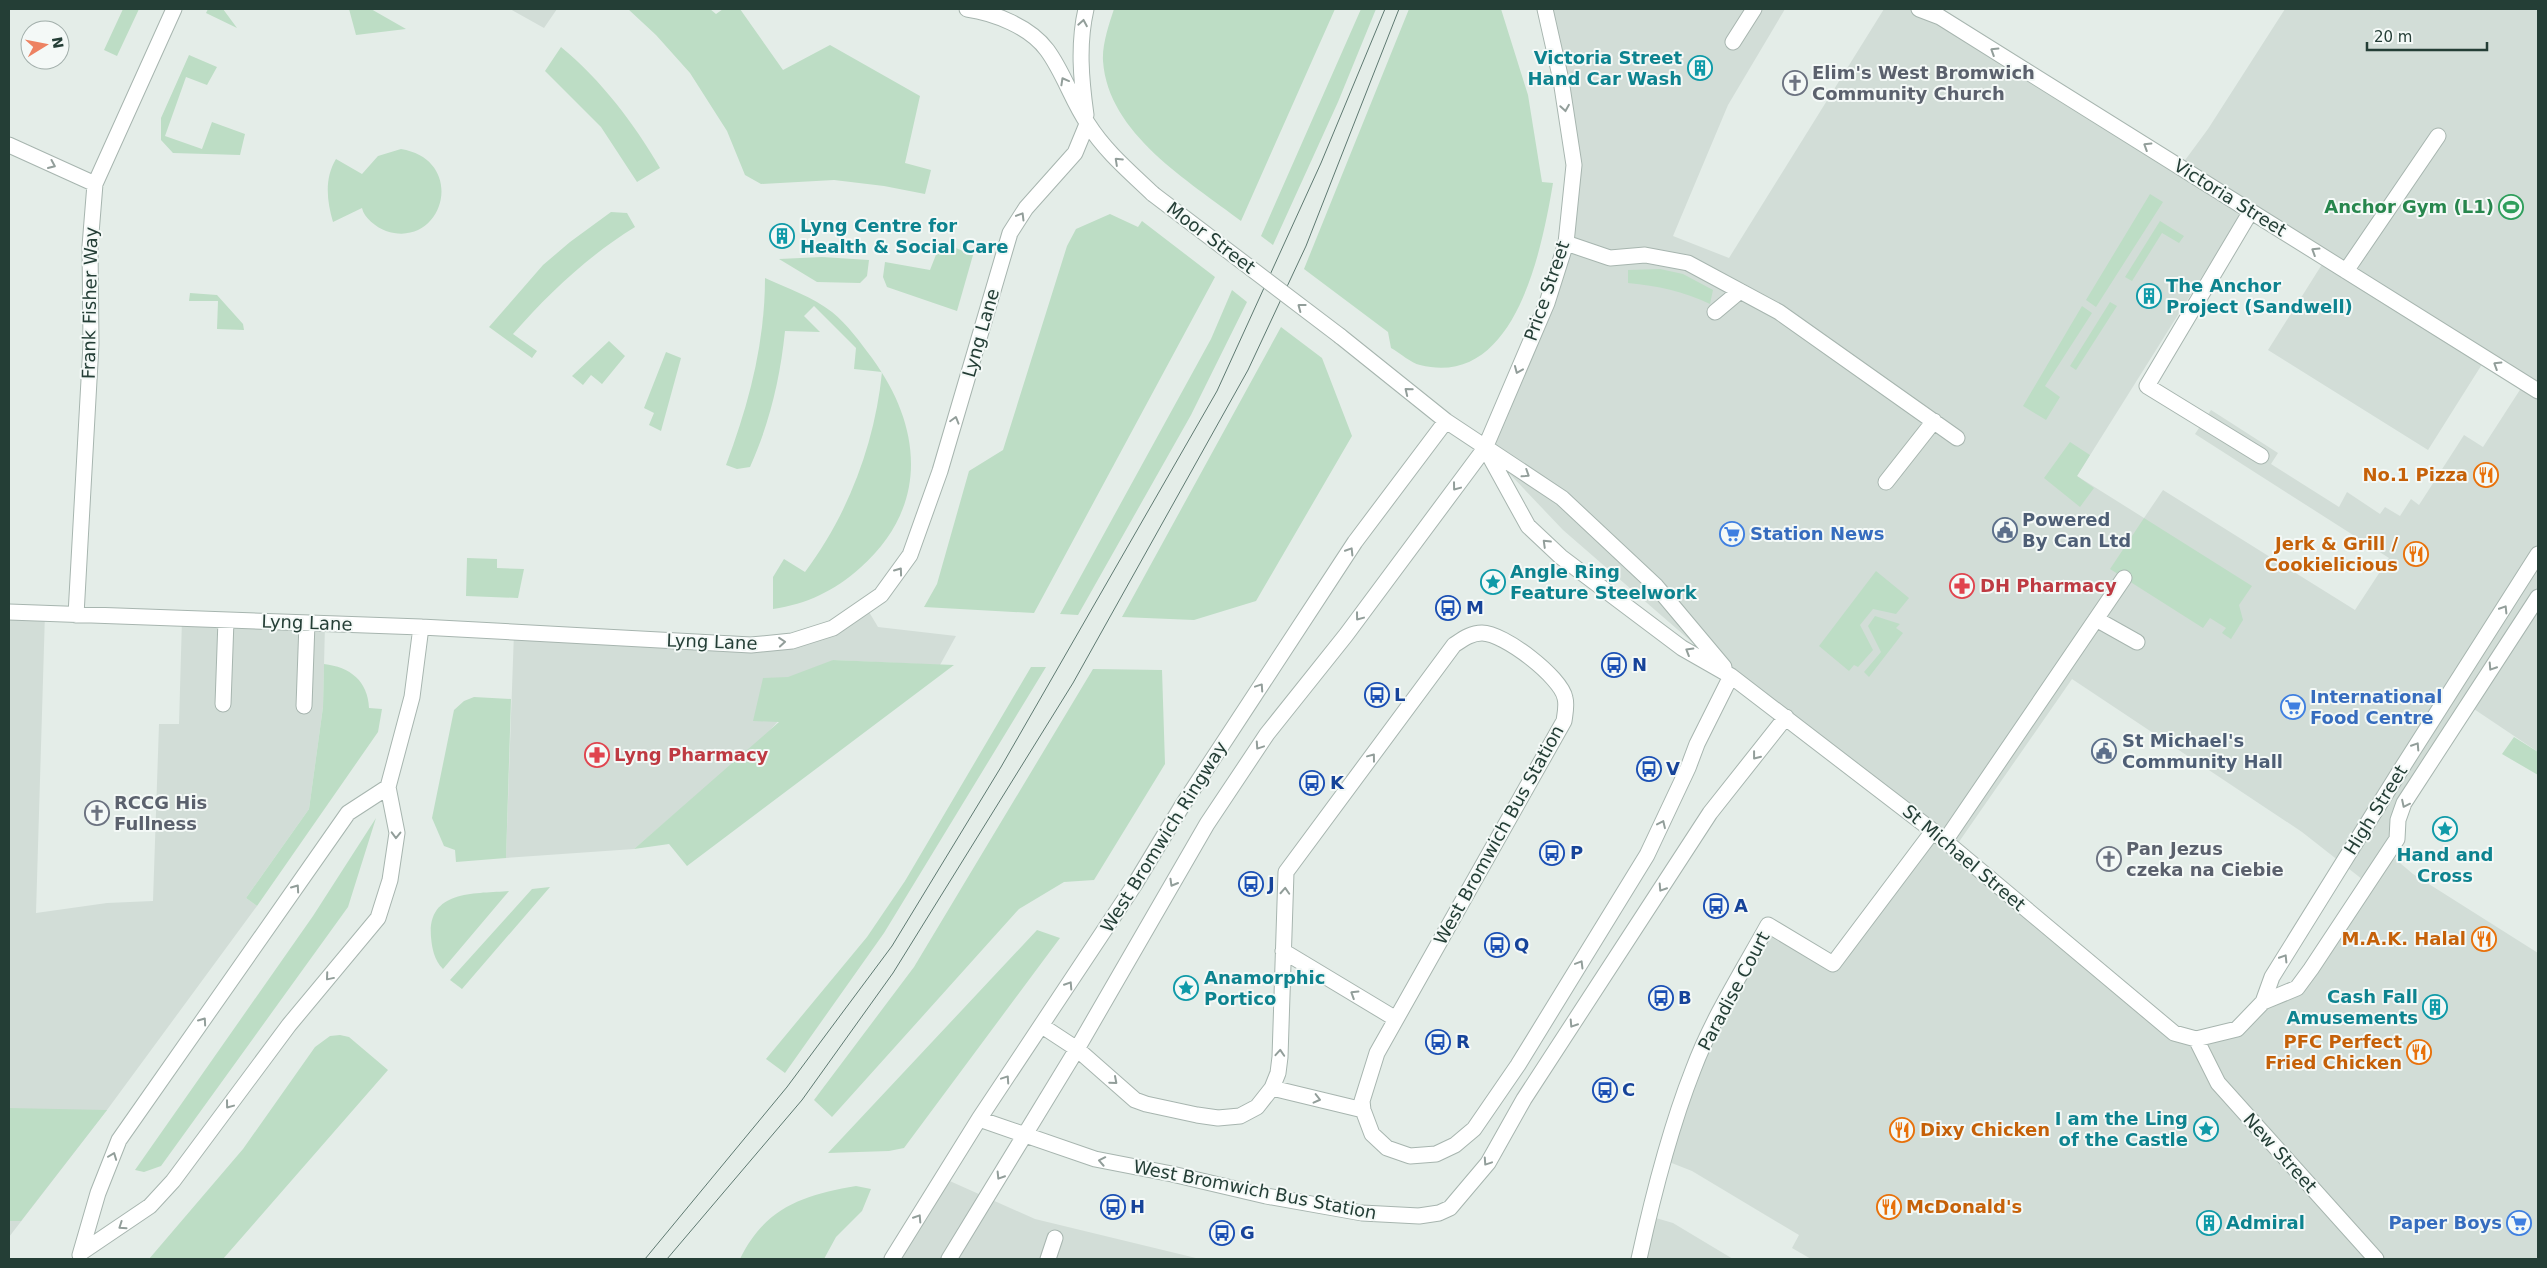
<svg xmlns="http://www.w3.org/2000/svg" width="2547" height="1268" font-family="'DejaVu Sans',sans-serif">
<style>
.built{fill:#d2ddd7;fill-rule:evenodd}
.green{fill:#bdddc5}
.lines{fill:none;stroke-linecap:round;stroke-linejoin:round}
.minor-casing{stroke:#a7b5af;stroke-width:17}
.minor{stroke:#fff;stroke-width:15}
.tram{stroke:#5e7971;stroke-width:1}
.minor-bridge-casing{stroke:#a7b5af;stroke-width:17;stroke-linecap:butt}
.minor-bridge{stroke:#fff;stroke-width:15}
.oneway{stroke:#929e9a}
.labels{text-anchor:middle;stroke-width:4;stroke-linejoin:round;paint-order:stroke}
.culture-label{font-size:18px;font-weight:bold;fill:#0d838f;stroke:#f4f9f7;text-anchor:start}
.worship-label{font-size:18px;font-weight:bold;fill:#5b616d;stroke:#f4f9f7;text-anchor:start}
.street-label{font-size:18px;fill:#243e36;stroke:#f4f9f7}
.leisure-label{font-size:18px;font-weight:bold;fill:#27864d;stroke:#f4f9f7;text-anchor:end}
.food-label{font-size:18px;font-weight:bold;fill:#c56008;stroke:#f4f9f7;text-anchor:end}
.service-label{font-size:18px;font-weight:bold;fill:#4e5e75;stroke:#f4f9f7;text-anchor:start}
.shop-label{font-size:18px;font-weight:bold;fill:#366cbe;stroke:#f4f9f7;text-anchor:start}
.health-label{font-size:18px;font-weight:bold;fill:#be3a42;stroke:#f4f9f7;text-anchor:start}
.transit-label{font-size:18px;font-weight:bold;fill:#164399;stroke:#f4f9f7;text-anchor:start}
</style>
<rect width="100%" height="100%" fill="#e4ede8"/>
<path class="built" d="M510,9H557L544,28Z
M1545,9H1785L1728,105L1673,236L1729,258L1884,9H1919L2180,167L2208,129L2285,9H2538V752L2468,705L2404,803L2388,853L2413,874L2538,953V1259H1811L1792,1248L1799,1235L1692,1171L1664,1160L1693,1069L1768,925L1833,964L1933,831L1731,676L1563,530L1485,448L1547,303L1574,164ZM2245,208L2326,258L2268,350L2428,450L2486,358L2525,382L2483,447L2464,435L2419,505L2411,499L2400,516L2385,507L2380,514L2347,492L2339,507L2271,464L2278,453L2211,410L2195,434L2389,558L2355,610L2163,490L2144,518L2077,476ZM2072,679L2302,832L2367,883L2297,988L2263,1002L2237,1029L2196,1039L2142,1006L1954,849Z
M866,607L878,627L956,636L940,665L833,660L763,738L634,849L506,858L514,632L792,641Z
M9,612L45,613L36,913L107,903L153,901L159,724H179L182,619L325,624L323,707L309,809L246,898L257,906L107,1110L9,1237Z
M943,1178L1035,1219L1200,1259H892Z
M1649,1216L1673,1223L1733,1259H1640Z"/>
<path class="green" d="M123,9H139L117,56L104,50Z
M208,9H223L237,28L206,13Z
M349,9H371L406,29L356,35Z
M628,9H710L716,14L723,9H740L783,70L830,45L920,96L905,163L931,170L925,194L884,186L834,180L761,184L745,175L727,131L690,73L656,35Z
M1114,9H1335L1241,221C1189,181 1108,134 1103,61C1102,45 1109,24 1114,9Z
M1361,9H1376L1338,102L1273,245L1261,236Z
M1409,9H1501L1528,95L1542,182L1553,183C1542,248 1516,389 1420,365C1411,363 1400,353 1391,348L1388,332L1304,269Z
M561,47C601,80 634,123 660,168L637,182L601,127L545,71Z
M189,55L217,67L207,85L186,77L165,136L202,149L212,122L245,134L240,155L173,153L161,140V118Z
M401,149C468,160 444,250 386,231C376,227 364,218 362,208L333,222C327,201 324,179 336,159L362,174L378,156Z
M2150,194L2163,202L2096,307L2086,300Z
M611,212L627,213L635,227C588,256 549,293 513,334L537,351L532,358L489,327L543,265L570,242Z
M1110,214L1138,227L1142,221L1215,277L1034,613L924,607L937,584L969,471L1003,450L1067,246L1076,229Z
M2160,221L2184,236L2179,243L2162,233L2132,281L2125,277Z
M941,242L973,255L957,311L887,287L883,277L885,262L930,270Z
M822,257L869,260L867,276L860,283L817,282L779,259Z
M1660,269L1683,274L1713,290L1710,304C1683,291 1658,286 1628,283V270Z
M765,278C787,288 813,297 832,312C848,325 860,342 872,358C923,428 929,507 860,568C834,591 807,604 773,609V577L784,559L805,572C848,515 875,443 882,372L854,369L856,348L814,306L804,316L820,332L785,331C780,379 770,422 750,467L737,469L726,465C749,404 765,343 765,278Z
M1232,290L1247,302L1191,415L1078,615L1060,614L1211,339Z
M190,293L217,295L243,324L244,330L217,329L218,301H189Z
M2110,302L2117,306L2076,370L2070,366Z
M2082,306L2092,313L2045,386L2060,397L2046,420L2023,406Z
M1281,327L1322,358L1352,436L1256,601L1194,620L1122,617Z
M609,341L625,356L602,384L591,375L583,385L572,376Z
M666,352L681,358L661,431L649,425L654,413L644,408Z
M2070,442L2090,455L2077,476L2094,488L2080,507L2044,478Z
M2144,518L2252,586L2239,605L2243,620L2231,639L2222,633L2226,628L2210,618L2203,628L2110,569Z
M467,558L497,559V568L524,569L518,598L466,596Z
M1876,571L1909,598L1896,614L1873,609L1860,625L1873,650L1858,667L1854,665L1849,671L1819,646Z
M1875,616L1900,624L1896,628L1903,633L1869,677L1864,672L1881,652L1868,626Z
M833,660L954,665L687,866L669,844L634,849L779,722L753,721L763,678L788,677Z
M324,664C350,667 368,681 369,708L382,709L378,732L257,906L246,898L309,809L323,707Z
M1031,667H1046L884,933L785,1073L766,1059L867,937L905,881Z
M1093,669L1162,670L1165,764L1094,880L1064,882L1019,909L832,1117L814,1100L914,967Z
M474,697L511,699L506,858L456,862L455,850L444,846L432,818L454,710L464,701Z
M2514,737L2538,752V775L2502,754Z
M376,818L348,907L161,1166L144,1172L135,1170L313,916Z
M550,887L462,989L450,980L532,889Z
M509,891L443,969C434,960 432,948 431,937C427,889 476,894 509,891Z
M1037,930L1060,938L904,1148L889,1151L828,1153Z
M340,1035L349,1037L388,1070L223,1259H149L243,1149L315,1047L330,1036Z
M9,1108L107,1110L21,1221H9Z
M856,1186L871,1189L862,1211L836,1237L824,1259H740C765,1207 804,1195 856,1186Z"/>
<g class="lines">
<defs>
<path id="minor" d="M967,9C995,13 1030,27 1047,50C1064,73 1072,101 1088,124C1105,151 1130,172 1153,194
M1919,9L1940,17L2538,391
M1733,42L1754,9
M1086,115C1081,79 1078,44 1086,9
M9,145L95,184
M2251,211L2147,386L2261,456
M1566,243L1610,258L1645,255L1688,263L1779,312L1957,438
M2346,271L2438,136
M1715,312L1740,291
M1340,336L1446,421L1562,498L1656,586L1724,667
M1485,448L1528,526L1561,557L1682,648L1731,676L1933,831L2174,1033L2196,1039L2237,1029L2263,1002L2272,977L2400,771L2538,554
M1886,482L1934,421
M9,612L421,627L751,645L792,641L833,628L881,595L910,555L940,471L1010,233L1026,208L1075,153L1087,124
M76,615L91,344L90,246L95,184L174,9
M2096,619L2137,642
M223,704L226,620
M304,706L307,623
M1945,841L2124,578
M1283,951L1396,1019
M2263,1002L2297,988L2311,969L2397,839L2398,820L2404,803L2538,597
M1042,1026L1077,1049L1135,1100L1146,1104L1197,1115L1218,1118L1240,1116L1257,1107L1272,1088L1278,1073L1280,1057L1286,872L1454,645C1463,639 1471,633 1482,633C1504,633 1561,677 1565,698C1567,705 1565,714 1564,721L1377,1053L1362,1101L1363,1110L1372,1134L1387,1148L1410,1156L1436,1154L1455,1145L1474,1129L1518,1065L1647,855L1688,768L1697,744L1731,676
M2196,1039L2218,1083L2376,1259
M1272,1088L1363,1110
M979,1119L1095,1159L1172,1174L1266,1196L1362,1213L1419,1216L1439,1213L1450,1208L1488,1163L1524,1099L1710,813L1786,717
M82,1252L150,1206L173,1181L289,1025L378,918L390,880L397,833L388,787L412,697L421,627
M80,1255L98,1193L119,1140L348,813L388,787
M892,1259L979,1119L1135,884L1182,806L1355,542L1446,421
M949,1259L1077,1049L1207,824L1267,734L1346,635L1485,448L1547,303L1566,243L1574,165L1561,80L1545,9
M1048,1259L1055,1238
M1639,1259C1653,1195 1669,1131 1693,1070C1712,1019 1742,972 1768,925L1833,964L1933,831"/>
</defs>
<use href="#minor" class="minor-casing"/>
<use href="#minor" class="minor"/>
<path class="tram" d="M645,1259L787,1087L892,946L1001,767L1217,391L1321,163L1385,9
M667,1259L802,1100L893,973L1073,683L1248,370L1306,246L1399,9"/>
<defs>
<path id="minor-bridge" d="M1153,194L1340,336"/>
</defs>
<use href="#minor-bridge" class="minor-bridge-casing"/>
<use href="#minor-bridge" class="minor-bridge"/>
</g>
<defs><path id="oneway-chevron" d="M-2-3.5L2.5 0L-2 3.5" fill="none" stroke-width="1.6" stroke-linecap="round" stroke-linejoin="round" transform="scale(1.25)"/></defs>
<g class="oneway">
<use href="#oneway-chevron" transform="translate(1083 23) rotate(-80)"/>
<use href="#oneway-chevron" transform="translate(1994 51) rotate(-148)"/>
<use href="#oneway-chevron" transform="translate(1064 81) rotate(-119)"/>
<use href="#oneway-chevron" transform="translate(1565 108) rotate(81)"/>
<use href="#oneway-chevron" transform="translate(2147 146) rotate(-148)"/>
<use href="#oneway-chevron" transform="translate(1118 161) rotate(-137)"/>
<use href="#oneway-chevron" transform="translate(52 165) rotate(24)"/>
<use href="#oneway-chevron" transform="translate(1021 216) rotate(-59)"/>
<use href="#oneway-chevron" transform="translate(2315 251) rotate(-148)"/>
<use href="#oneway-chevron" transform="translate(1301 307) rotate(-143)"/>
<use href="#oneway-chevron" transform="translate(2497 365) rotate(-148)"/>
<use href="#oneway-chevron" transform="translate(1518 370) rotate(113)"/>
<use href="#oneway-chevron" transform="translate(1408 391) rotate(-141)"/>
<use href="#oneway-chevron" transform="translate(955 420) rotate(-74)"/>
<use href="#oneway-chevron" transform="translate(1526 474) rotate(33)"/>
<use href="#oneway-chevron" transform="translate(1456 487) rotate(127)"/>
<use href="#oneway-chevron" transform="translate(1546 543) rotate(-136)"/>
<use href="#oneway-chevron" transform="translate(1350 551) rotate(-58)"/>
<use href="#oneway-chevron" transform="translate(899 571) rotate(-54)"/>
<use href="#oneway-chevron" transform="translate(2504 609) rotate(-58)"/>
<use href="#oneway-chevron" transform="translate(1359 617) rotate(127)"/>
<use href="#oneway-chevron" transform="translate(782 642) rotate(-5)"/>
<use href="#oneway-chevron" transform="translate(1689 651) rotate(-149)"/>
<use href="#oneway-chevron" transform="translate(2492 667) rotate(123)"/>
<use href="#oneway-chevron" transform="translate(1260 687) rotate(-56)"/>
<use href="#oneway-chevron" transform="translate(1259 746) rotate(124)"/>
<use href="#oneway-chevron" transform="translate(2416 746) rotate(-57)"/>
<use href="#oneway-chevron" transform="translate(1756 756) rotate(128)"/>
<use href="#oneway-chevron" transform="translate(1372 757) rotate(-53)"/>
<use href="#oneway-chevron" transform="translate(2405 804) rotate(116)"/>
<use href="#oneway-chevron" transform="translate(1662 824) rotate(-65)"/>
<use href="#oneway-chevron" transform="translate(396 835) rotate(91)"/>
<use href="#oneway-chevron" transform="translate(1173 883) rotate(120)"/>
<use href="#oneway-chevron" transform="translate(296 888) rotate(-55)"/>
<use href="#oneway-chevron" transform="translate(1662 888) rotate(123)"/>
<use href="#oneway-chevron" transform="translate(1285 891) rotate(-87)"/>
<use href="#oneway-chevron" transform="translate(2284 958) rotate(-58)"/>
<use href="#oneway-chevron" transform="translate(1580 964) rotate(-59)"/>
<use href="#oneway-chevron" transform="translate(329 977) rotate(130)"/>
<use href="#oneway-chevron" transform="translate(1069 985) rotate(-57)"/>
<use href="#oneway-chevron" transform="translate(1354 994) rotate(-148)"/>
<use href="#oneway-chevron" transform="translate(203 1021) rotate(-55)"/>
<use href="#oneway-chevron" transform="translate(1573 1024) rotate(123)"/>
<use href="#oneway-chevron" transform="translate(1280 1053) rotate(-86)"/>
<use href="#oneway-chevron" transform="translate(1006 1079) rotate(-56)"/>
<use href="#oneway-chevron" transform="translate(1114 1081) rotate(41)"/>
<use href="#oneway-chevron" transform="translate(1317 1099) rotate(14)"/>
<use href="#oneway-chevron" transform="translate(229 1105) rotate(127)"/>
<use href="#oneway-chevron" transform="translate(113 1156) rotate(-69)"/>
<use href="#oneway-chevron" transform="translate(1102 1161) rotate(-169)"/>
<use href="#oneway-chevron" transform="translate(1487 1162) rotate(124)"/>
<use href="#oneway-chevron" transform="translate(1000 1176) rotate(122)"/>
<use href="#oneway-chevron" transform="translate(918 1218) rotate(-57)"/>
<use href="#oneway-chevron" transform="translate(122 1226) rotate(146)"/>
</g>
<defs>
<symbol id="building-ring" viewBox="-11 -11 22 22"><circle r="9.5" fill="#f4f9f7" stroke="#0f9aa8" stroke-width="1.5"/><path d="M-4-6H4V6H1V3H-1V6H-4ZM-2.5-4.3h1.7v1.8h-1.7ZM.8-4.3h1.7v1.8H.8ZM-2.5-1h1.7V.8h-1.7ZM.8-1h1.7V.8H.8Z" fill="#0f9aa8"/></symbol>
<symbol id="church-ring" viewBox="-11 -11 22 22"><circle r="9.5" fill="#f4f9f7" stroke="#6b7280" stroke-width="1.5"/><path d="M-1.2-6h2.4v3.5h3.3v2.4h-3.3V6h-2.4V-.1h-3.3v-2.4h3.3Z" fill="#6b7280"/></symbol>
<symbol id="stadium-ring" viewBox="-11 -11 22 22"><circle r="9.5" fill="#f4f9f7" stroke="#2e9e5b" stroke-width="1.5"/><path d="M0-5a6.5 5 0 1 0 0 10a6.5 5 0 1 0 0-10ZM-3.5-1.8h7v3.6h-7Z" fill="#2e9e5b"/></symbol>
<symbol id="restaurant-ring" viewBox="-11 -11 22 22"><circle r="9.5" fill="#f4f9f7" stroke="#e8710a" stroke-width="1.5"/><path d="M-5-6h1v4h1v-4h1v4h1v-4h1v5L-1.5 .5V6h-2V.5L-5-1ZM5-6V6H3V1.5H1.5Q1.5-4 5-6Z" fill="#e8710a"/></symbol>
<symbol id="civic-ring" viewBox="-11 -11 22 22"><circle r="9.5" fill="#f4f9f7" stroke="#5c6f8a" stroke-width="1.5"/><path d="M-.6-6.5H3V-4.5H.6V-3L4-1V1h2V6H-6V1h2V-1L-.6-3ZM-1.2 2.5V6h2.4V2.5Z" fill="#5c6f8a"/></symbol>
<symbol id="supermarket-ring" viewBox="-11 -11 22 22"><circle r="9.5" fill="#f4f9f7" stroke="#3f7fe0" stroke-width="1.5"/><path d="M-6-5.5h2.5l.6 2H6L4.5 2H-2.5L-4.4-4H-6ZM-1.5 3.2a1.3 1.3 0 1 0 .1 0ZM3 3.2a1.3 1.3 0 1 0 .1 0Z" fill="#3f7fe0"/></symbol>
<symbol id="sight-ring" viewBox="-11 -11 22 22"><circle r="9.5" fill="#f4f9f7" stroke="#0f9aa8" stroke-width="1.5"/><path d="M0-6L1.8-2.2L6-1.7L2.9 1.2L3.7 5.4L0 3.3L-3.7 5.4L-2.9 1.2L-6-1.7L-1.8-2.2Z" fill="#0f9aa8"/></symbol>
<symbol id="pharmacy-ring" viewBox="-11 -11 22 22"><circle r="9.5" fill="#f4f9f7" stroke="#e0444e" stroke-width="1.5"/><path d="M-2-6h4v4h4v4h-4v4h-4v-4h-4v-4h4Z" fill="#e0444e"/></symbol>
<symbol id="bus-ring" viewBox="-11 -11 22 22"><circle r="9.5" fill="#f4f9f7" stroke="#1a4fb4" stroke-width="1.5"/><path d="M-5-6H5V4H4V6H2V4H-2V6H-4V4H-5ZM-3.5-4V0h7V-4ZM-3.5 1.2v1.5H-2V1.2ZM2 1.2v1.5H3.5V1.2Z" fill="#1a4fb4"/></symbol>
</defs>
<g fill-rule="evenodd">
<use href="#building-ring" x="1686" y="54" width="28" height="28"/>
<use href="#church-ring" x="1781" y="69" width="28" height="28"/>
<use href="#stadium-ring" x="2497" y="193" width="28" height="28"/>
<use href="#building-ring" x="768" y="222" width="28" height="28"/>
<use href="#building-ring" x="2135" y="282" width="28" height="28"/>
<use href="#restaurant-ring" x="2472" y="461" width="28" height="28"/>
<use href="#civic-ring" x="1991" y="516" width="28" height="28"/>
<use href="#supermarket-ring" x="1718" y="520" width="28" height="28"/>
<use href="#restaurant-ring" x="2402" y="540" width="28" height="28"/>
<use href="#sight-ring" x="1479" y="568" width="28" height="28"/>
<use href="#pharmacy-ring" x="1948" y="572" width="28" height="28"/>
<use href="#bus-ring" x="1434" y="594" width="28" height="28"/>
<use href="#bus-ring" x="1600" y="651" width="28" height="28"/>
<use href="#bus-ring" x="1363" y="681" width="28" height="28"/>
<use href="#supermarket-ring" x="2279" y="693" width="28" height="28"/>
<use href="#civic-ring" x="2090" y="737" width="28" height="28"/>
<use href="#pharmacy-ring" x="583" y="741" width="28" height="28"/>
<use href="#bus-ring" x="1635" y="755" width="28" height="28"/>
<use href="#bus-ring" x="1298" y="769" width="28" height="28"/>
<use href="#church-ring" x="83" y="799" width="28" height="28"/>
<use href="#sight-ring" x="2431" y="815" width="28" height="28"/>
<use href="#bus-ring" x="1538" y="839" width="28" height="28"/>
<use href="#church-ring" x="2095" y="845" width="28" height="28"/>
<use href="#bus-ring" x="1237" y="870" width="28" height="28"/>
<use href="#bus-ring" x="1702" y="892" width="28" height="28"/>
<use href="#restaurant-ring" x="2470" y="925" width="28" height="28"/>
<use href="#bus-ring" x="1483" y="931" width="28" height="28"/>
<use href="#sight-ring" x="1172" y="974" width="28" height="28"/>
<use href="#bus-ring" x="1647" y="984" width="28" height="28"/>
<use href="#building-ring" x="2421" y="993" width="28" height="28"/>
<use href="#bus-ring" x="1424" y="1028" width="28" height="28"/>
<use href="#restaurant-ring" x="2405" y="1038" width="28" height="28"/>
<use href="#bus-ring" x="1591" y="1076" width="28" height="28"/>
<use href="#sight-ring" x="2192" y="1115" width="28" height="28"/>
<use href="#restaurant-ring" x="1888" y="1116" width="28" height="28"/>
<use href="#bus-ring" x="1099" y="1193" width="28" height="28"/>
<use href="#restaurant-ring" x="1875" y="1193" width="28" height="28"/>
<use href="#building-ring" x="2195" y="1209" width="28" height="28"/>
<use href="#supermarket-ring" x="2505" y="1209" width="28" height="28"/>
<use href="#bus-ring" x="1208" y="1219" width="28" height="28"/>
</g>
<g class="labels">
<g class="culture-label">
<text x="1682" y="64" text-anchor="end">Victoria Street<tspan x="1682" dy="21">Hand Car Wash</tspan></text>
<text x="800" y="232">Lyng Centre for<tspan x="800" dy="21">Health &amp; Social Care</tspan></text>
<text x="2166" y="292">The Anchor<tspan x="2166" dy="21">Project (Sandwell)</tspan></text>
<text x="1510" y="578">Angle Ring<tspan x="1510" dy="21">Feature Steelwork</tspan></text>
<text x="2445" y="861" text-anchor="middle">Hand and<tspan x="2445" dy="21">Cross</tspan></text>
<text x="1204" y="984">Anamorphic<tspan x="1204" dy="21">Portico</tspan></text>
<text x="2418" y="1003" text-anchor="end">Cash Fall<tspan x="2418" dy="21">Amusements</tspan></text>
<text x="2188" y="1125" text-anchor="end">I am the Ling<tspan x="2188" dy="21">of the Castle</tspan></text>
<text x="2226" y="1229">Admiral</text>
</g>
<g class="worship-label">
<text x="1812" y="79">Elim's West Bromwich<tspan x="1812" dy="21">Community Church</tspan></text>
<text x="114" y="809">RCCG His<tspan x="114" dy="21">Fullness</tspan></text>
<text x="2126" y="855">Pan Jezus<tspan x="2126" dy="21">czeka na Ciebie</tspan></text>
</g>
<g class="street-label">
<text transform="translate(2230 198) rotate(32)" y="6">Victoria Street</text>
<text transform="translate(1211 238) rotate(37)" y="6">Moor Street</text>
<text transform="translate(1547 291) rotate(-71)" y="6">Price Street</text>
<text transform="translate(90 303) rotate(-89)" y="6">Frank Fisher Way</text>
<text transform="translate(981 333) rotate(-74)" y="6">Lyng Lane</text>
<text transform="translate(307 623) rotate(2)" y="6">Lyng Lane</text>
<text transform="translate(712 642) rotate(2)" y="6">Lyng Lane</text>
<text transform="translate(2376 810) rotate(-58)" y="6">High Street</text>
<text transform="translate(1499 835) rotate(-61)" y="6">West Bromwich Bus Station</text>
<text transform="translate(1164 837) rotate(-58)" y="6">West Bromwich Ringway</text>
<text transform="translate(1964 858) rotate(40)" y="6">St Michael Street</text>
<text transform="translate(1734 991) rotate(-62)" y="6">Paradise Court</text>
<text transform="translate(2280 1153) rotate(48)" y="6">New Street</text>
<text transform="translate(1255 1190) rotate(11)" y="6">West Bromwich Bus Station</text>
</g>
<g class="leisure-label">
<text x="2494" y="213">Anchor Gym (L1)</text>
</g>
<g class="food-label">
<text x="2468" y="481">No.1 Pizza</text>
<text x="2398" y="550">Jerk &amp; Grill /<tspan x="2398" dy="21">Cookielicious</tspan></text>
<text x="2466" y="945">M.A.K. Halal</text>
<text x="2402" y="1048">PFC Perfect<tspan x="2402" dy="21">Fried Chicken</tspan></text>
<text x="1920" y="1136" text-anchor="start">Dixy Chicken</text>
<text x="1906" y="1213" text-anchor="start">McDonald's</text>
</g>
<g class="service-label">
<text x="2022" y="526">Powered<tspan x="2022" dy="21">By Can Ltd</tspan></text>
<text x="2122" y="747">St Michael's<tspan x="2122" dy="21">Community Hall</tspan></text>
</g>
<g class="shop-label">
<text x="1750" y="540">Station News</text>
<text x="2310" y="703">International<tspan x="2310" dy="21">Food Centre</tspan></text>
<text x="2502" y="1229" text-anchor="end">Paper Boys</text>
</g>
<g class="health-label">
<text x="1980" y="592">DH Pharmacy</text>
<text x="614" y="761">Lyng Pharmacy</text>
</g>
<g class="transit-label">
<text x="1466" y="614">M</text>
<text x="1632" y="671">N</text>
<text x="1394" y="701">L</text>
<text x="1666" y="775">V</text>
<text x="1330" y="789">K</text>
<text x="1570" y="859">P</text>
<text x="1268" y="890">J</text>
<text x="1734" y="912">A</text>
<text x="1514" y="951">Q</text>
<text x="1678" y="1004">B</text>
<text x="1456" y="1048">R</text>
<text x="1622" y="1096">C</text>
<text x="1130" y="1213">H</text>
<text x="1240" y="1239">G</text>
</g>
</g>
<rect width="2547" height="1268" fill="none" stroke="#243e36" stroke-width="20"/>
<g transform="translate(45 45) rotate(80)"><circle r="24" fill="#f4f9f7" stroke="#a1aeaa"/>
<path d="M0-4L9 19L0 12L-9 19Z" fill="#ed8262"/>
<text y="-8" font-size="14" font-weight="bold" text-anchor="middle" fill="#243e36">N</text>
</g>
<path d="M2367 42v8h120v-8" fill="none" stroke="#243e36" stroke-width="2.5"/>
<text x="2374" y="42" font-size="15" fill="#243e36" stroke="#f4f9f7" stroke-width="4" paint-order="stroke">20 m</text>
</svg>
